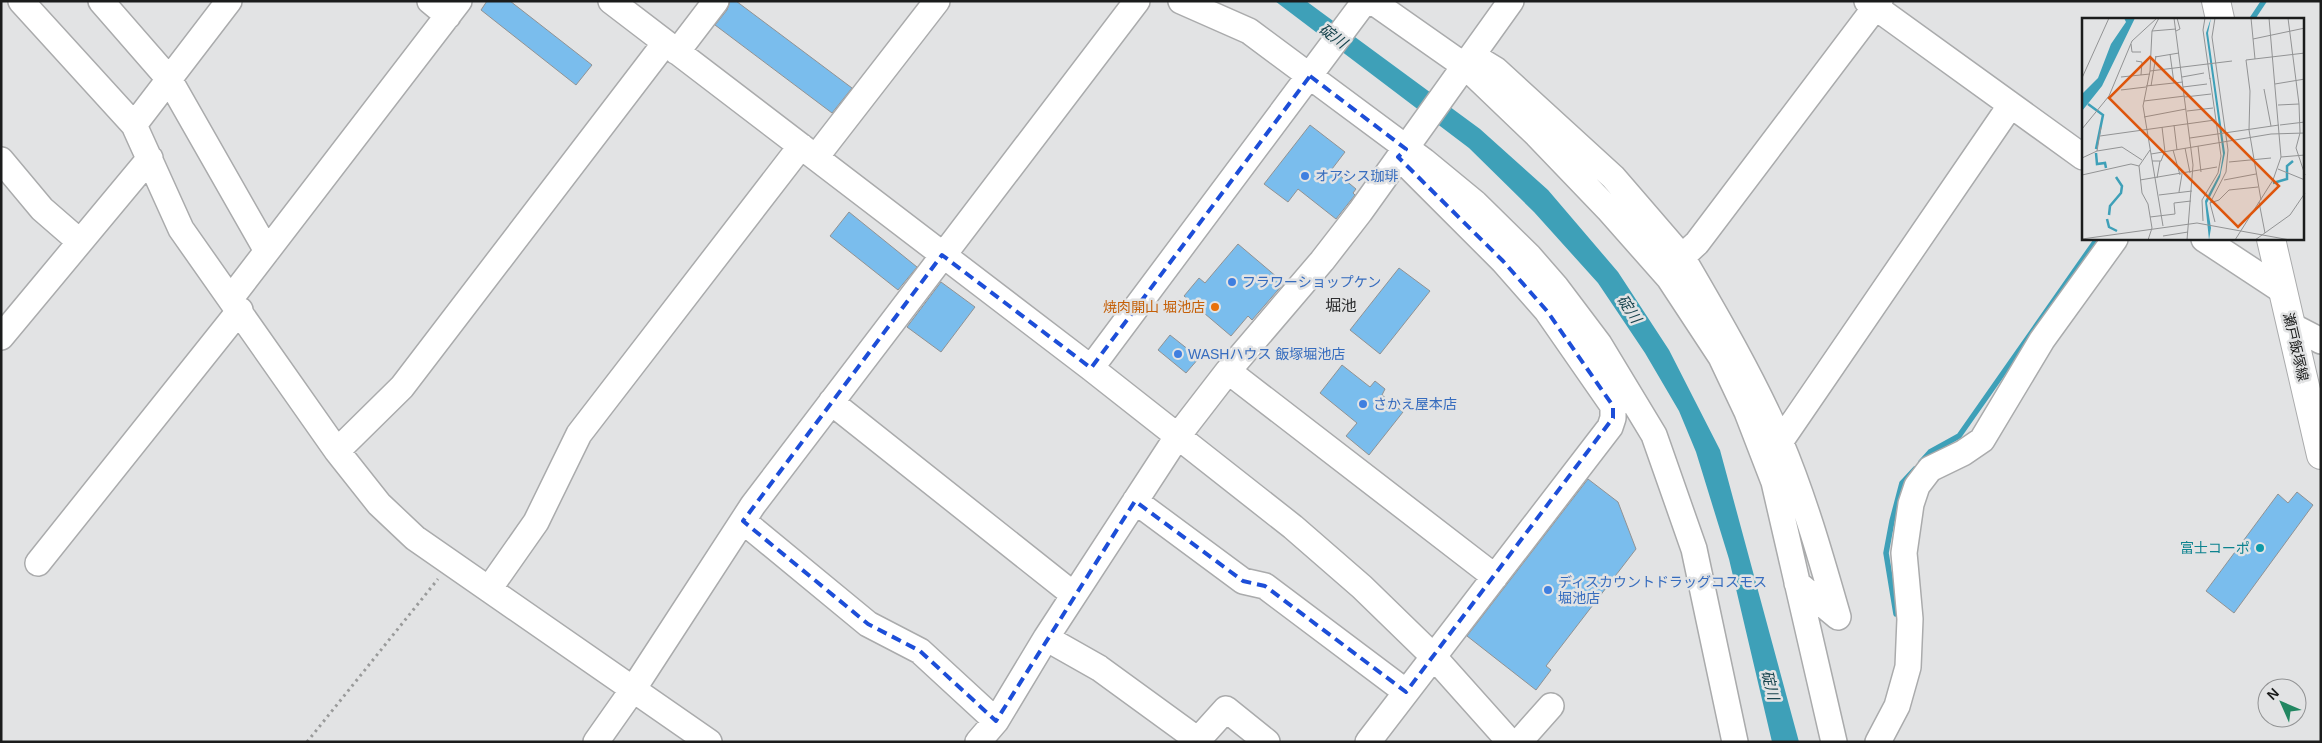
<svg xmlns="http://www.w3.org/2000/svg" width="2322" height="743" font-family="Helvetica,'Noto Sans JP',sans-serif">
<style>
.water{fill:#3ea0b8}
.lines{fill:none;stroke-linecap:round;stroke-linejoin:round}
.stream{stroke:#3ea0b8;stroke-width:5.5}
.building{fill:#7abded;stroke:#919293}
.minor-casing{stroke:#aaabac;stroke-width:28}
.major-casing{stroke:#aaabac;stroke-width:30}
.path{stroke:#999a9a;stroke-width:3;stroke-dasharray:2.5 4;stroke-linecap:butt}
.minor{stroke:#fff;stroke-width:25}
.major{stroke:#fff;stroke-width:28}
.marked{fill:none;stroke:#1d4ed8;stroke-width:4;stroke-dasharray:10 6;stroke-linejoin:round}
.shop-dot{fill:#3f7fe0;stroke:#e2e3e4;stroke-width:2}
.food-dot{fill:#e8710a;stroke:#e2e3e4;stroke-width:2}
.culture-dot{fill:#0f9aa8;stroke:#e2e3e4;stroke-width:2}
.labels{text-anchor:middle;stroke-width:5;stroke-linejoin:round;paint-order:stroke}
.shop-label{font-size:14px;fill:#366cbe;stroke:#e2e3e4;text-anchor:start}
.food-label{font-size:14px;fill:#c56008;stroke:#e2e3e4;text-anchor:end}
.street-label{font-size:14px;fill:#1b1c1c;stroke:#e2e3e4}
.culture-label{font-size:14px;fill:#0d838f;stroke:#e2e3e4;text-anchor:end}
.water-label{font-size:15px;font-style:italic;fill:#18444e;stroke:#e2e3e4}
.quarter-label{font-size:16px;fill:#2c2d2e;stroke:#e2e3e4}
.inset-river{fill:none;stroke:#3ea0b8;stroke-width:2.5}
.inset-road{fill:none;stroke:#929394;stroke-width:1}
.view{fill:#de560d;fill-opacity:0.15;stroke:#de560d;stroke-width:2.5}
.inset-edge{fill:none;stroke:#1b1c1c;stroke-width:2.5}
</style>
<rect width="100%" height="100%" fill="#e2e3e4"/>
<path class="water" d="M1275,1H1306L1480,129L1548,190L1618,272L1669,350L1720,450L1799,742H1772L1729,559L1696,452L1679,411L1645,353L1598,283L1534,212L1469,148Z"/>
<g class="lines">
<path class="stream" d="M2252,19L2264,1
M1921,462L1930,452L1959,436L2097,239
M1896,614L1886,553L1892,521L1902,483L1915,469"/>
</g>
<path class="building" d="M487,1H510L592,65L576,85L481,10Z
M730,1H736L852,88L832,113L715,25L727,10Z
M1310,125L1345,152L1332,169L1356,189L1353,193L1355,195L1336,219L1298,189L1288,202L1264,184Z
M849,212L917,267L898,290L830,236Z
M1238,244L1284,283L1252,320L1248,316L1231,336L1184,296L1199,278L1205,283Z
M1399,268L1430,291L1380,354L1350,330Z
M941,282L975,307L941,352L907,327Z
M1170,335L1199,358L1186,373L1158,350Z
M1342,365L1370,387L1375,381L1385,389L1382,395L1403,412L1369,455L1346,436L1357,423L1320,393Z
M1588,479L1618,502L1636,549L1546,666L1551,670L1536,690L1467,636Z
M2297,492L2313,505L2234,613L2206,591L2278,494L2288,503Z"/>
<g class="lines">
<defs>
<path id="minor" d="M21,1L134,125L181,229L337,451L379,504L415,538L709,742
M101,1L169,79L267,251
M430,1L448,16
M611,1L1091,368L1293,527L1362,587L1434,657L1510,742
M1181,1L1249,31L1424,161L1475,203L1529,256L1556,287L1599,344L1654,435L1694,549L1735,742
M1372,1L1466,67L1537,135L1608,209L1669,278L1721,357L1747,412L1774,482L1834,742
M1867,1L2083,157
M677,52L716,1
M1473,56L1496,70L1613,177L1682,257L1697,243L1880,1
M134,125L229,1
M816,157L937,1
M1,160L42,209L80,242
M2204,239L2283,291
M1682,257C1717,317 1752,377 1780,441C1804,498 1821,558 1838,617L1797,583
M231,298L459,1
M2292,326L2321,341
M1,337L150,158
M1091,368L1365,1
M1228,371L1495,577
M831,402L1074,595
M1780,442L2010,106
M337,451L402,387L665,43
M1135,501L1243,581L1265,586L1406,692
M743,521L868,624L920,651L996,721
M38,563L240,310
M489,589L536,522L579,434L801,146
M1046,638L1099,668L1198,740L1226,709L1267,742
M596,742L634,688L753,505L1137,1
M978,742L996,721L1046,638L1177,437L1228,371L1322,261L1360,212L1511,1
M1368,742L1610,427L1613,418V406L1547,311L1503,261L1408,166
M1519,742L1551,706
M1878,742L1897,706L1908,667L1910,619L1904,553L1911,504L1917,486L1930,469L1963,453L1982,440L2042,340L2115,239"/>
<path id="major" d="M2216,1L2220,19
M2271,239L2321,455"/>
</defs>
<use href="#minor" class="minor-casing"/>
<use href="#major" class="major-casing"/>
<path class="path" d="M307,742L438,579"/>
<use href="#minor" class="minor"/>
<use href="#major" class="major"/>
</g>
<path class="marked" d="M1310,76L1406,149L1398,157L1503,261L1547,311L1613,406V418L1406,692L1265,586L1243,581L1135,501L996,721L920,651L868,624L743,521L942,255L1091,368Z"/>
<g class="shop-dot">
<circle cx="1305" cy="176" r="5"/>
<circle cx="1232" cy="282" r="5"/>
<circle cx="1178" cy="354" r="5"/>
<circle cx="1363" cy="404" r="5"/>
<circle cx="1548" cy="590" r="5"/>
</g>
<circle class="food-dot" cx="1215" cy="307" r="5"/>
<circle class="culture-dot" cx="2260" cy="548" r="5"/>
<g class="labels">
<g class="shop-label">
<text x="1315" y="181">オアシス珈琲</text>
<text x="1242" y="287">フラワーショップケン</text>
<text x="1188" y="359">WASHハウス 飯塚堀池店</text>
<text x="1373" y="409">さかえ屋本店</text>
<text x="1558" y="587">ディスカウントドラッグコスモス<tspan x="1558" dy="16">堀池店</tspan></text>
</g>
<g class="food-label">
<text x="1205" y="312">焼肉開山 堀池店</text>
</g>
<g class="street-label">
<text transform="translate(2296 347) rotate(77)" y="5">瀬戸飯塚線</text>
</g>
<g class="culture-label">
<text x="2250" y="553">富士コーポ</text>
</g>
<g class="water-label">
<text transform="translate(1333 36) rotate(36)" y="5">碇川</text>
<text transform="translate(1629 309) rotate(56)" y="5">碇川</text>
<text transform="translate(1770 685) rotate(76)" y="5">碇川</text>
</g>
<g class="quarter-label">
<text x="1341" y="311">堀池</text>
</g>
</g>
<g transform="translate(2082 18)">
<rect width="222" height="222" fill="#e2e3e4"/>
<path d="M42,0H53L20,68L0,93V76L16,60L29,26L44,4ZM129,0L126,15L143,135L138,159L125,185L129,210L127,222L123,183L138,155L141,136L124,15Z" fill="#3ea0b8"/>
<path class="inset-river" d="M6,86L21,97L14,131M14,135L15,146L23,145L24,150M191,165L205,161V148L211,143M27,197L28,188L39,175L40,168L34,159M25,201L27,209L35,213"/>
<path class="inset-road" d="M77,0L70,13L68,53L61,88L81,208M92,0L111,147L105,222M123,0L121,12L128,61M169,0L173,41M206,0L217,86L218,115L214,130L223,157M70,13L94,11M94,13L98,11L95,0M171,21L223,10M49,26L50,34H59M88,36L92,65M73,39L97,35M164,42L168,73L167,112L179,182M164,42L223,35M54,43L60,44L59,57M68,53L150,43M39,59L68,56M100,59L122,55M0,60L27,0M193,66L223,61M64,68L101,64M69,68L74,38M101,69L125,66M182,71L189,108M39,72L64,69M103,79L129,76M62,83L103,78M196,87L217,86M105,93L131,90M62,99L104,91M92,107L95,132M198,107L223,104M19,109L15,133L40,129L60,142M80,109L83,134M0,111L27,78L50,23L75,0M18,118L133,102M108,120L197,107M116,128L119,154M103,130L108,155M91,132L98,157M69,136L189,116L223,115M199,139L223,137M0,140L15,133M70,143H79L82,135M147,144L189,140M196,151L223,162M0,157L49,146L57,148M75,160L78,143M58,162L135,149M142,162L174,156M97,174L100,156M77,177L110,173M177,184L183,215M128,185L137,182L147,172L176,169M68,199L93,196L92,185L109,183M121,203L120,182L136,155L139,138L128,60M133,204L128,185L144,154L146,132L130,19L133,0M81,218L106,214M0,221L115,205L208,222M66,222L70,210L66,186L60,175L57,148L68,132M153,222L191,162L199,139L187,0M173,222L208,197L223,175"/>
<path class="view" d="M68,39L197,168L156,209L27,80Z"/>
<rect width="222" height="222" class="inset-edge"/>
</g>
<rect width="2322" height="743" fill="none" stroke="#1b1c1c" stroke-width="5"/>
<g transform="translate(2282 703) rotate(315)"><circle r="24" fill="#e2e3e4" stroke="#929394"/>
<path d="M0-4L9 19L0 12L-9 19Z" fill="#228761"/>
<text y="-8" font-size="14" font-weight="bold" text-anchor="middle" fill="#1b1c1c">N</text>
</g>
</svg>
